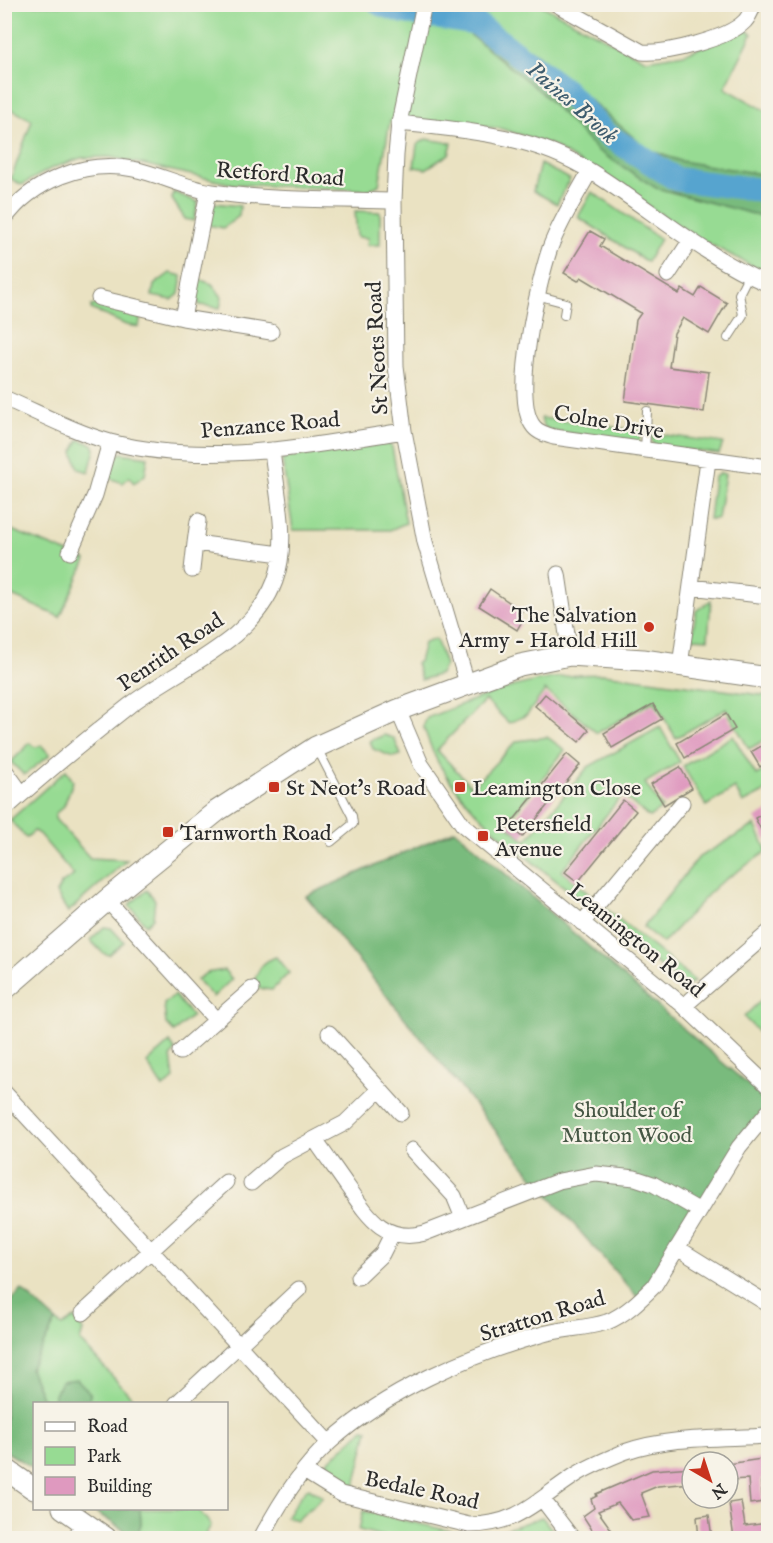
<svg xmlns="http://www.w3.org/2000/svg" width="773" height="1543" font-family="'IM FELL English',serif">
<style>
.green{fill:#97db93;stroke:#61835f;stroke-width:1.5}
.forest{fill:#79bb7d;stroke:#527354;stroke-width:1.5}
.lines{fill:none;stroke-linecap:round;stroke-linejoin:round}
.river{stroke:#56a4cf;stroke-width:24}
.building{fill:#df99bf}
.lane-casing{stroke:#8a8676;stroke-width:10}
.street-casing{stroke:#8a8676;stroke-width:17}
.secondary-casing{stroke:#8a8676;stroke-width:23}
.lane{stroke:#fff;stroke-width:8}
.street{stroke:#fff;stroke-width:15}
.secondary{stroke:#fff;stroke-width:21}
.poi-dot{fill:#c8321e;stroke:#f7f3e8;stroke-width:2}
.labels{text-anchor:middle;stroke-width:4.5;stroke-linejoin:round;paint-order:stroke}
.street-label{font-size:22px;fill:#2b2b2b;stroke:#f7f3e8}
.poi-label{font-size:22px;fill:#2b2b2b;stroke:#f7f3e8;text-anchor:start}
.park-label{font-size:22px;fill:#465745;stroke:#f7f3e8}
.water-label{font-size:24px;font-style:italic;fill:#3c5b6d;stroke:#f7f3e8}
</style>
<rect width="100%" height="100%" fill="#f7f3e8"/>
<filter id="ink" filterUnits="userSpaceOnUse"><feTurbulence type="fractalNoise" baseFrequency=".0167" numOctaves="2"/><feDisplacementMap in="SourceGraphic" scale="12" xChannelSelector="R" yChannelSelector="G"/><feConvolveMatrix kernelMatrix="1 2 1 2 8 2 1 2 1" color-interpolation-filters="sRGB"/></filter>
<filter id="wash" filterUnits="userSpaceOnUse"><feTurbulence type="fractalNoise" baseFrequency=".008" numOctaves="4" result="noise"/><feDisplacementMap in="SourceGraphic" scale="24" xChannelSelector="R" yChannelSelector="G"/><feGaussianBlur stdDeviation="1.35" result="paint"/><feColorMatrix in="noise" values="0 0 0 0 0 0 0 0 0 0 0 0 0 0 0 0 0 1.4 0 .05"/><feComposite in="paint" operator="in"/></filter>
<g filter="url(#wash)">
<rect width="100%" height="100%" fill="#eae2c2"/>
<path class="green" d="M4,5H541L646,60L684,54L745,29L752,34L725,88L768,112V274L700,239L552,145L499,128L390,121L379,185L368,190L232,184L110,157L81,158L52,168L22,185L11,179L32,120L5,106Z
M426,139L452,143L449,154L426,169L414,167L417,145Z
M540,164L570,179L557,204L533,191Z
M173,192L198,202L194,221L185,219L172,199Z
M592,192L660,239L647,262L578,217Z
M214,203L240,206L239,216L223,228L208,225Z
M355,211L380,212V245H367L368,238L357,237Z
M170,273L182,276L179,294L172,300L152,296L154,285Z
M198,279L212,284L222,297L220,308L200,305L195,297Z
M111,301L142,308L139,327L126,325L91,309V306Z
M541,418L641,431L639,442L551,431L543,426Z
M651,433L723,443L719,454L653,445Z
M79,440L93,444L95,449L89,472L79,469L73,452Z
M387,443L392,447L406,523L390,530H293L282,458Z
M121,453L148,457L145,475L134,483L129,477L123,483L109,478L115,456Z
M720,473L725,474L718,519H709L714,478Z
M4,527L86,560L60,617L5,593Z
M711,600L708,639L692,638L696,611Z
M436,639L445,665L440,674L421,680L416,663L419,662L424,643Z
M604,674L768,696V738L749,749L726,709L676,738L654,701L597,733L545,690L527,715L509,723L485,700L437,750L472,787L517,741L547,737L565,750L506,824L526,841L588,767L660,727L680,762L645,783L662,808L649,817L622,795L562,871L591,896L586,904C534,862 474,823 439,764C432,752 428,738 423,726L427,718C489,693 536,674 604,674Z
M384,735L394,738L401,755L393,757L373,749L370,741Z
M733,736L756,775L768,769V790L743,803L735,788L706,806L683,766Z
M30,743L35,747L42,746L50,755L24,775L11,762Z
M66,770L73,781L64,806L55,814V819L90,858L127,860L68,912L56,893L61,884L74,875L39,834L34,831L26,838L10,820Z
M755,825L767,851L716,886L663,943L643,927L699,857Z
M147,890L155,900L153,918L146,925L129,905Z
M604,907L695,981L689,984L682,983C664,968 607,929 601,911Z
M104,927L111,928L124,942L109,955L103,953L90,940Z
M276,957L289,973L272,990L254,988L252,985C258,972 260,962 276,957Z
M224,970L232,979L213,997L197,980L206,973Z
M768,993V1030L762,1036L744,1017Z
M174,995L192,1016L174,1032L166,1024L164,1004Z
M170,1042L176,1051L171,1056L174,1079L163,1088L147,1063Z
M75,1318L83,1331L80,1341L137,1403H89L90,1393L44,1403L30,1369L56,1321L62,1326Z
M364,1429L368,1430L355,1486L340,1482L326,1473L324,1465Z
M309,1488L323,1497L297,1520L286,1517L305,1490Z
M140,1509H198L211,1525L206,1534L212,1538H136L141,1524Z
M363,1511L481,1538L542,1517L559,1538H389L359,1530Z"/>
<path class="forest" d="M439,4L449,5L476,15L538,55L647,149L680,161L768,175V218L656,188L598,151L542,93L468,33L433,25Z
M455,830L768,1102V1112L640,1300L542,1188L306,896Z
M22,1290L56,1321L30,1369L44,1402H52L61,1381L77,1379L90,1393L89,1403L34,1404V1469L5,1451V1307Z
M91,1509H140L141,1524L136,1538Z"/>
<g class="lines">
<path class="river" d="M380,4L404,12L477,24L565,90L606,134L676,179L768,191"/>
</g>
<g id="blocks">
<path class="building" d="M590,231L604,239L600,246L679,294L682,289L695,297L701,287L727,303L709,334L683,318L674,333L669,367L709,372L704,412L625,401L636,320L641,313L581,277L578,281L564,273Z
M490,589L522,611L518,618L522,621L517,630L479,606Z
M545,694L589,730L579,742L535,706Z
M653,704L662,719L612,748L604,733Z
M726,714L735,729L685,758L677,743Z
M768,742V762L760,767L751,752Z
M567,754L580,765L522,837L509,826Z
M680,767L692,788L664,805L651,784Z
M623,800L636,811L578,882L565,872Z
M768,811V843L755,818Z
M761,1459V1462L768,1461V1478H762L761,1483L763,1502L750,1504L748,1479L728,1480V1464Z
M692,1467V1483L658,1486L641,1493L650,1517L631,1520L618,1503L598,1511L618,1539H598L583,1516L594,1508L591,1499L597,1496L596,1494L652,1470Z
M741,1501L745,1526L768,1523V1539H734L729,1503Z
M709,1515L712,1539H699L697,1517Z"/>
</g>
</g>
<g filter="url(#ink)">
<use href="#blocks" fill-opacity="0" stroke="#8a8676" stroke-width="1.5"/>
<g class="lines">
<defs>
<path id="lane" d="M536,295L566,303L564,315
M728,338L743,315L739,294L749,274
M645,450L647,411
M317,748L352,816L353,824L331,842"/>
<path id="street" d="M424,4L399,123L396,155L394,201L396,366L404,431L425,542L467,683
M556,4L642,52C666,54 728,39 745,21C749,17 752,9 754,4
M399,123C465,130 534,135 592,172C651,209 703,256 768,284
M590,171C576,196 560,221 550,248C539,281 510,400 534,427C539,433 547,435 554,437L768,467
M208,192L183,318L271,332
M4,220C31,181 86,159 133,169C159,174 185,188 212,192C272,201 333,199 394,201
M668,275L690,241
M99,298L183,318
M4,398C39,413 74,432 110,442C207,467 307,446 404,431
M195,543L198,521
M70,552L95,495L110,442
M192,570L195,543L281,554
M558,574L570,655
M691,587L768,596
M680,666L708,460
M398,710L421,764L463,825L684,1006L768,1086
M4,769L22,794
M4,810C45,773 87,739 130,705C179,668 253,641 275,581C290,541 276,491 272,450
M107,900L216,1020
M582,923L682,803
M684,1006L768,933
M329,1033L401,1113
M180,1052L252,989
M4,1092L329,1443
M315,1140C326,1156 337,1171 348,1187C368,1216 385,1244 425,1233L559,1181L596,1174L635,1178L653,1184L700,1211
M412,1150L454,1196L463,1218
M251,1183L282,1156L345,1123L380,1089
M679,1249L768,1304
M358,1277L382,1254L392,1234
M83,1313L226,1182
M176,1404L299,1289
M304,1471L341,1494L469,1525C518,1525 537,1500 574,1476C589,1466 607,1459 624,1452C668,1436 722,1439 768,1436
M543,1500L572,1538
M74,1538L85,1524
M261,1538C279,1504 301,1468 330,1442C384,1392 469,1355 540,1335C562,1328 585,1329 607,1322C625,1315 641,1299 654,1286L739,1147L768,1112"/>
<path id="secondary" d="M4,990L107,900L217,811L316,747L398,710L520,665L570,655L643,660L768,678
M4,1468L34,1489
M63,1508L106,1538"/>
</defs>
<use href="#lane" class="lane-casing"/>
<use href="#street" class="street-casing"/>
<use href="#secondary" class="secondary-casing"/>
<use href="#lane" class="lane"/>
<use href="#street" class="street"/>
<use href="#secondary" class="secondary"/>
</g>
</g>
<g class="poi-dot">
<circle cx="649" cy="627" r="6"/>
<rect x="268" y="781" width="12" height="12" rx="3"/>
<rect x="454" y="781" width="12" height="12" rx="3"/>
<rect x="162" y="826" width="12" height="12" rx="3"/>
<rect x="477" y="830" width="12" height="12" rx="3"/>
</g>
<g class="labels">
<g class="street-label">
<text transform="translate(280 173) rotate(4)" y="8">Retford Road</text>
<text transform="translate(376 348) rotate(-93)" y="8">St Neots Road</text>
<text transform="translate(609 421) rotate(10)" y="8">Colne Drive</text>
<text transform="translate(270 424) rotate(-5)" y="8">Penzance Road</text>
<text transform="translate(170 651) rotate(-34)" y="8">Penrith Road</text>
<text transform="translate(637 939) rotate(39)" y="8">Leamington Road</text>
<text transform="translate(542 1315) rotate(-17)" y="8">Stratton Road</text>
<text transform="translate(422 1489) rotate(12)" y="8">Bedale Road</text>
</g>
<g class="poi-label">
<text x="637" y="622" text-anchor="end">The Salvation<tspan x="637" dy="25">Army - Harold Hill</tspan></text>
<text x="286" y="795">St Neot's Road</text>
<text x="472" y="795">Leamington Close</text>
<text x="495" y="831">Petersfield<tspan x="495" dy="25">Avenue</tspan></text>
<text x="180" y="840">Tarnworth Road</text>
</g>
<g class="park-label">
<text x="627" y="1117">Shoulder of<tspan x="627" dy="25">Mutton Wood</tspan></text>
</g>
<g class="water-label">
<text transform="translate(573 102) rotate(41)" y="8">Paines Brook</text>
</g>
</g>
<rect width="773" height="1543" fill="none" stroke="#f7f3e8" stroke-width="24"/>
<rect x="33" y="1402" width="195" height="108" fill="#f7f3e8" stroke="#a5a39c" stroke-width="1.5"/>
<rect x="45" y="1422" width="30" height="9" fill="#ffffff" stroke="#a5a39c" stroke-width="1.5"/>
<text x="87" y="1432" font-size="18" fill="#2b2b2b">Road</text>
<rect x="45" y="1447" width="30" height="18" fill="#97db93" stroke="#a5a39c" stroke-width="1.5"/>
<text x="87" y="1462" font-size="18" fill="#2b2b2b">Park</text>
<rect x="45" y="1477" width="30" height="18" fill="#df99bf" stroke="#a5a39c" stroke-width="1.5"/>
<text x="87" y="1492" font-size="18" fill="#2b2b2b">Building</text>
<g transform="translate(710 1480) rotate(141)"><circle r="28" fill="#f7f3e8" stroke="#a5a39c" stroke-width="1.5"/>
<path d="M0-4.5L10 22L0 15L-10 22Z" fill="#c8321e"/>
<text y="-9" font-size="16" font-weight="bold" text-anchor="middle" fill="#2b2b2b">N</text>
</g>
</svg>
